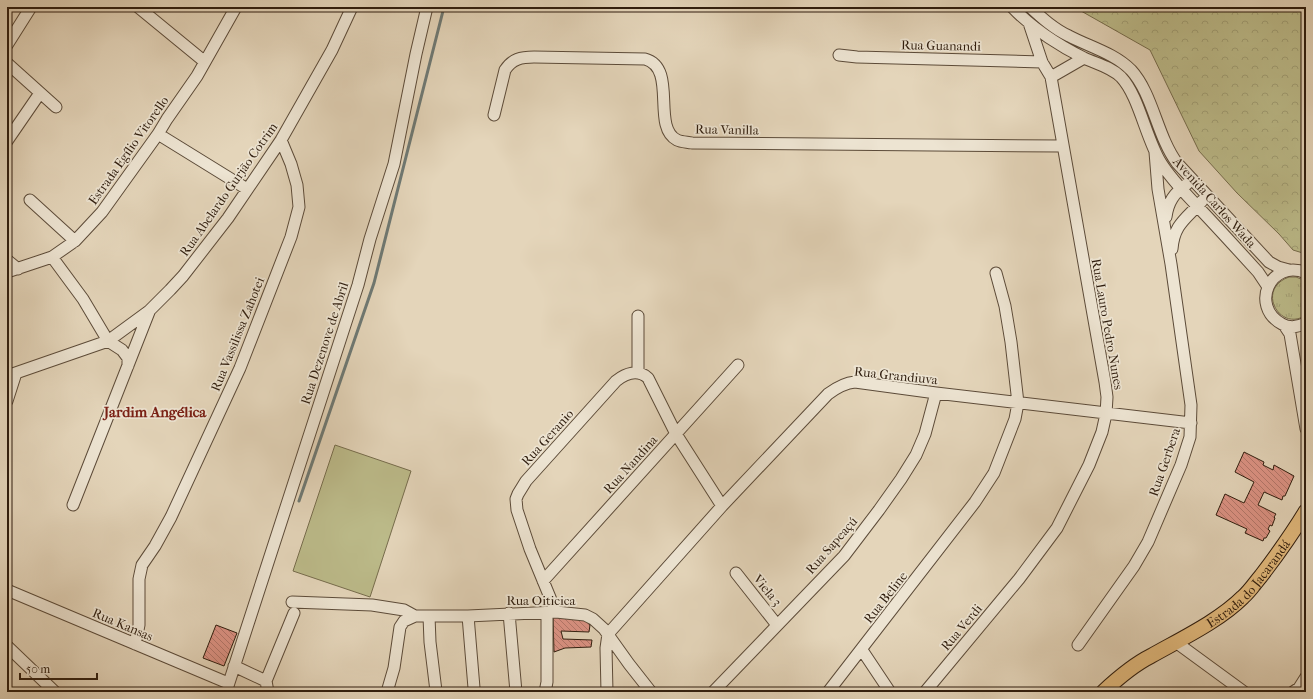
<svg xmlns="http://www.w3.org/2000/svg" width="1313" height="699" font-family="'IM FELL French Canon',serif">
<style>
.grass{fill:url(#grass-tufts);stroke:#766c4c}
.forest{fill:url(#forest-crowns);stroke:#766c4c}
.garden{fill:#bcbb8a;stroke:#766c4c}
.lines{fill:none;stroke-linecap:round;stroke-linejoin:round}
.stream{stroke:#6e7974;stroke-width:3}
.building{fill:url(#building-back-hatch);stroke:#2f1d0e}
.minor-casing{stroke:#5c4b39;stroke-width:13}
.major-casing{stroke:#2f1d0e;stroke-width:16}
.minor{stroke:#ede4d2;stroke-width:11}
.major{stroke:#e2ba7d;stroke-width:14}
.labels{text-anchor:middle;stroke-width:3.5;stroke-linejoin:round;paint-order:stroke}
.street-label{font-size:13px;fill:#2f1d0e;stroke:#ede4d2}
.quarter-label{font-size:15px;font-weight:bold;fill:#7a1f14;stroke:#ede4d2}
</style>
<defs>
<pattern id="grass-tufts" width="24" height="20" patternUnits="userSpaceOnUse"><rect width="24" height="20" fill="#bcbb8a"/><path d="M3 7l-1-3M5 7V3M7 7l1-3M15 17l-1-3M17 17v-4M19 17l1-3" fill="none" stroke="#a2a076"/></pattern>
<pattern id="forest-crowns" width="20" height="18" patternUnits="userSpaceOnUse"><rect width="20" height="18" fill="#bcbb8a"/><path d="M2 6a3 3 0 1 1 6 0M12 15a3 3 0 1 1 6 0" fill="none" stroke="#a2a076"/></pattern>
<pattern id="building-back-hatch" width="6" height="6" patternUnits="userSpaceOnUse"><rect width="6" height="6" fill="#dd9385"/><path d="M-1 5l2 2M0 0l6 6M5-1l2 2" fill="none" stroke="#b4776b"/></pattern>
</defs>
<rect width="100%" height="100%" fill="#e4d5ba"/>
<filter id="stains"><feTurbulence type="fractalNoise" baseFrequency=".005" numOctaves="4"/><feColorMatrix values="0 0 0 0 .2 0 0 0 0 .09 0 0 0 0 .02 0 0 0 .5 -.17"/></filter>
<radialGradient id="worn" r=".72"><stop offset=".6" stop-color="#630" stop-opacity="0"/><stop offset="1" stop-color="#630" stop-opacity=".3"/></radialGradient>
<path class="grass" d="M1289,277H1296L1306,281V315C1280,333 1255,289 1289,277Z"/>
<path class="forest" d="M1074,7H1306V254L1293,250L1279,234L1237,193L1199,151L1150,50Z"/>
<path class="garden" d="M335,445L411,471L370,597L293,571Z"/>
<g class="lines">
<path class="stream" d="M299,501L374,283L444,7"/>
</g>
<path class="building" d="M1244,452L1264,462L1263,465L1273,470L1274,465L1294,476L1285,496H1283L1282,500L1264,492L1258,505L1276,514L1274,517L1275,518L1272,526L1270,525L1268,529L1270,531L1266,538H1264L1263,541L1245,533L1247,529L1216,515L1225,494L1244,503L1254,482L1235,472Z
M553,617L585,619L590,625L589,632L561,631L563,639L592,640L591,647L565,648L554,652Z
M216,625L237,633L224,666L203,658Z"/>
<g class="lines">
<defs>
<path id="minor" d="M138,7L205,62
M1012,7C1032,28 1058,45 1084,58C1097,64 1111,67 1121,77C1139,96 1146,139 1161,163C1171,179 1185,193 1198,207C1218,228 1238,250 1258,272L1268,287
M1030,7C1042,18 1054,29 1069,36C1090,47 1114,53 1131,70C1153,94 1157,136 1177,163L1269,262L1278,267L1289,270
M7,45L31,7
M839,55L857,57L1042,62
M7,63L56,107
M1051,77L1084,58
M494,115L505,70C512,59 521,57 534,57L645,59C678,68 651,127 677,140C681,142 687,142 692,143L1062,146
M158,134L247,189
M7,141L40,93
M30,200L75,241
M1166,217C1168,202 1174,193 1187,184
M1172,249C1174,224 1186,219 1202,201
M52,257L83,299L108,341L122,350L128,358V366
M7,260L18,269
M7,272L52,257L75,241L102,212L158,134L167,119L197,76L236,7
M1306,273C1271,258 1249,306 1282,324C1289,328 1298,327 1306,323
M638,316V372
M1284,325L1290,334L1306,429
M7,376L108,341L149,311L170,290L183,276L228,218L281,140L332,50L352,7
M7,401L16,373
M73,505L149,312
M736,573L777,625
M543,581L738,365
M7,590L228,683
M292,602L372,605L404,610L415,616
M556,612L530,549L517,510L516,499L518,494L526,481L616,381C626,373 638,369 648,378L676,434L722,506
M509,613L516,692
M429,616L430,642L436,691
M468,616L474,688
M1177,643L1244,692
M135,644L139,625V579L142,565L155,546L171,517L240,368L291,237L299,207L297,185L291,164L281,140
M1078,645L1134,566L1148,542L1181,465L1190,437L1191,405L1171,264L1158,189L1155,152
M7,646L55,692
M862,650L890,692
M234,666L266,681L268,692
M266,681L294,613
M226,692L358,285L370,239L394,164L416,54L427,7
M387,692L394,668L400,627L404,621L415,616H468L556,612L585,615L593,619L604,629L629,664L651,692
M545,692L547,682V613
M607,692L606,648L608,634L722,506L828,394C836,388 844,383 855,382L936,393L1191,423
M713,692L844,556L879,510L901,479L916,455L925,434L936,393
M828,692L975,502L994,473L1015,419L1018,403L1011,342L1005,306L996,273
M925,692L1019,579L1057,528L1089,465L1102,432L1106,414L1107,397L1105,382L1051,77L1042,62L1029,23
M1293,692L1299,688L1306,677"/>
<g id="major">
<path id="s1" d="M1103,692C1118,678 1133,665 1151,656C1181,639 1219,621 1243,597C1250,591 1255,583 1261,576C1277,555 1292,534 1306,511"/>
</g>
</defs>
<use href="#minor" class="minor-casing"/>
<use href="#major" class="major-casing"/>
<use href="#minor" class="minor"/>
<use href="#major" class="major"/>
</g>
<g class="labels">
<g class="street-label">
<text transform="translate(941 45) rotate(1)" y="5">Rua Guanandi</text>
<text transform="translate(727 129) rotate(1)" y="5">Rua Vanilla</text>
<text transform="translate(128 150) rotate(-55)" y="5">Estrada Egílio Vitorello</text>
<text transform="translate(228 189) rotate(-55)" y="5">Rua Abelardo Gurjão Cotrim</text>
<text transform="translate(1215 202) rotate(48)" y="5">Avenida Carlos Wada</text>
<text transform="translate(1108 324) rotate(80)" y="5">Rua Lauro Pedro Nunes</text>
<text transform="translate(237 334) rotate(-68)" y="5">Rua Vassilissa Zahotei</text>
<text transform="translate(324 343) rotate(-72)" y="5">Rua Dezenove de Abril</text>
<text transform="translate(896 375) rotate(6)" y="5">Rua Grandiuva</text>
<text transform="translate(547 437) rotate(-48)" y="5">Rua Geranio</text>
<text transform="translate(1164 462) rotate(-71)" y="5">Rua Gerbera</text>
<text transform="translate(630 464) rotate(-48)" y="5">Rua Nandina</text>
<text transform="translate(831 545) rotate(-49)" y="5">Rua Sapeaçú</text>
<text dy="5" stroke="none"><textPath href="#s1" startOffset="183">Estrada do Jacarandá</textPath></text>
<text transform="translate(768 590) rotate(51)" y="5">Viela 3</text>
<text transform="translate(885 597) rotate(-52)" y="5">Rua Beline</text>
<text x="541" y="605">Rua Oiticica</text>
<text transform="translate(123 624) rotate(23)" y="5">Rua Kansas</text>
<text transform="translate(961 627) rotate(-50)" y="5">Rua Verdi</text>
</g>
<g class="quarter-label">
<text x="155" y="417">Jardim Angélica</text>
</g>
</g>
<rect width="1313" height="699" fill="none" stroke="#e4d5ba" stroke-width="24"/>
<rect x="8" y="8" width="1297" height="683" fill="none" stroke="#2f1d0e" stroke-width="2"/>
<rect x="12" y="12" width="1289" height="675" fill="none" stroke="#2f1d0e"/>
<path d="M20 673v6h77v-6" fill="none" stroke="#2f1d0e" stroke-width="2"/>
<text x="26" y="673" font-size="12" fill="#2f1d0e" stroke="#ede4d2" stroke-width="3" paint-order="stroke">50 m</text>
<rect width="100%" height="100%" filter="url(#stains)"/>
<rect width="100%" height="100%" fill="url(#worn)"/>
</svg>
